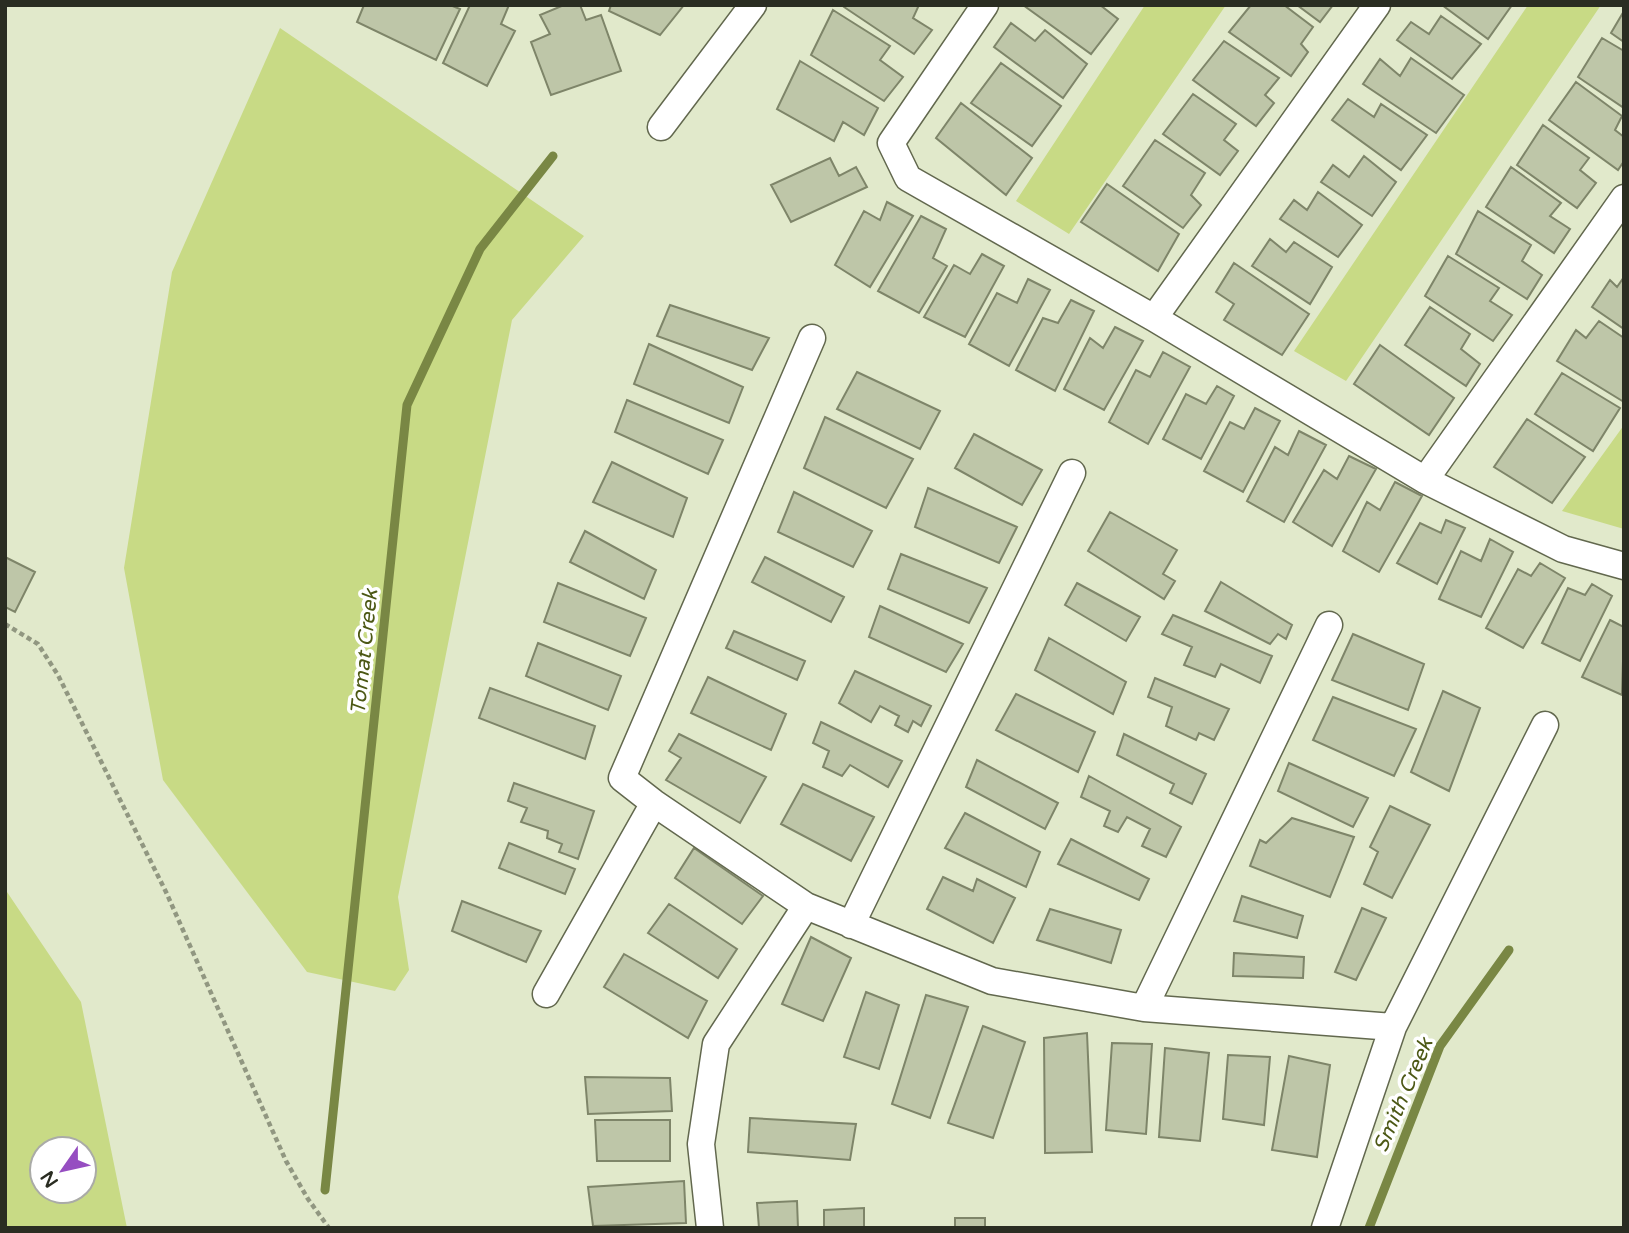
<svg xmlns="http://www.w3.org/2000/svg" width="1629" height="1233" font-family="'Varela Round',sans-serif">
<style>
.green{fill:#c8da85;fill-rule:evenodd}
.lines{fill:none;stroke-linecap:round;stroke-linejoin:round}
.stream{stroke:#798744;stroke-width:9}
.building{fill:#bec6a8;stroke:#7e8569;stroke-width:2}
.minor-casing{stroke:#62684e;stroke-width:29}
.path{stroke:#919781;stroke-width:4.5;stroke-dasharray:5 3.5;stroke-linecap:butt}
.minor{stroke:#fff;stroke-width:26}
.labels{text-anchor:middle;stroke-width:7;stroke-linejoin:round;paint-order:stroke}
.water-label{font-size:21px;font-style:italic;fill:#4c5815;stroke:#fff}
</style>
<rect width="100%" height="100%" fill="#e1e9cb"/>
<path class="green" d="M1145,5H1226L1069,234L1016,201Z
M1528,5H1601L1346,381L1294,351Z
M280,28L584,236L512,320L398,897L409,970L395,991L307,972L163,780L124,568L172,272Z
M1624,425V529L1562,511Z
M5,889L81,1002L127,1228H5ZM84,1149V1191H42V1149Z"/>
<g class="lines">
<path class="stream" d="M325,1190L407,405L480,249L553,156
M1369,1228L1440,1046L1509,950"/>
</g>
<path class="building" d="M364,5H450L460,9L436,60L357,22Z
M470,5H509L501,24L515,31L487,86L443,63Z
M564,5H580L586,20L601,15L621,71L551,95L531,42L550,34L540,15Z
M611,5H684L660,35L609,11Z
M845,5H919L913,18L932,30L914,54L844,7Z
M1023,5H1100L1118,19L1091,54Z
M1251,5H1284L1313,27L1301,44L1308,52L1291,76L1229,32Z
M1297,5H1333L1320,22Z
M1442,5H1512L1488,39Z
M833,10L890,46L880,60L903,77L884,101L811,55Z
M1624,11V42L1611,33Z
M1441,16L1481,44L1452,79L1397,40L1411,22L1429,34Z
M1011,23L1035,41L1045,30L1087,64L1063,98L994,47Z
M1602,38L1624,51V108L1578,77Z
M1224,41L1279,78L1265,95L1274,103L1256,126L1193,80Z
M1411,58L1464,95L1436,133L1363,84L1380,59L1400,76Z
M800,61L878,108L864,135L843,122L834,141L777,109Z
M1001,63L1061,106L1032,146L971,103Z
M1576,82L1622,116L1615,130L1624,137V161L1618,170L1549,120Z
M1193,94L1236,124L1224,140L1238,151L1220,175L1163,134Z
M1348,99L1374,117L1381,104L1427,135L1401,170L1332,120Z
M961,103L1032,158L1006,195L936,138Z
M1543,125L1589,158L1580,170L1596,183L1577,208L1517,165Z
M1155,140L1205,173L1191,195L1201,205L1183,228L1123,186Z
M1364,156L1396,182L1372,216L1321,182L1333,165L1349,177Z
M830,158L839,176L856,167L867,187L791,222L771,185Z
M1511,167L1561,203L1550,216L1570,229L1554,253L1486,207Z
M1107,184L1179,234L1158,271L1081,222Z
M1318,192L1362,225L1338,257L1280,219L1294,200L1307,210Z
M887,202L913,216L870,287L835,265L864,211L880,220Z
M1478,211L1531,245L1522,261L1542,275L1527,299L1456,254Z
M921,216L946,229L933,258L947,266L919,313L878,291Z
M1270,239L1286,252L1294,242L1332,267L1310,304L1252,266Z
M982,254L1004,266L965,337L924,317L954,265L970,274Z
M1448,256L1499,288L1490,301L1512,315L1493,341L1425,296Z
M1234,263L1309,314L1282,355L1224,320L1234,304L1216,292Z
M1624,277V329L1592,307L1610,280L1617,287Z
M1028,279L1050,290L1009,366L969,344L997,293L1017,303Z
M1071,300L1094,311L1055,391L1016,370L1043,318L1058,323Z
M670,305L769,338L752,370L657,336Z
M1430,307L1470,334L1461,349L1480,364L1466,386L1405,345Z
M1599,321L1624,338V402L1557,361L1576,330L1586,338Z
M1115,327L1143,341L1104,410L1064,389L1090,338L1103,348Z
M649,344L743,387L729,423L634,384Z
M1380,345L1454,398L1429,435L1354,384Z
M1163,352L1190,367L1148,444L1109,422L1136,370L1150,377Z
M857,372L940,411L920,449L837,409Z
M1562,373L1620,408L1593,451L1535,414Z
M1217,386L1234,396L1201,459L1163,439L1186,394L1206,404Z
M627,400L723,440L708,474L615,432Z
M1255,408L1280,421L1243,492L1204,471L1230,422L1244,429Z
M825,417L913,459L886,508L804,468Z
M1527,419L1585,457L1552,503L1494,467Z
M1299,431L1326,445L1284,522L1247,501L1275,447L1288,455Z
M974,434L1042,470L1022,505L955,468Z
M1349,456L1376,469L1332,546L1293,522L1324,470L1337,479Z
M612,462L687,498L673,537L593,502Z
M1395,482L1422,496L1379,572L1343,551L1367,502L1380,510Z
M928,488L1017,527L999,563L915,527Z
M794,492L872,531L853,567L778,532Z
M1110,512L1177,550L1163,574L1175,581L1164,599L1088,551Z
M1446,520L1465,528L1437,584L1397,563L1420,523L1441,533Z
M585,531L656,570L644,599L570,562Z
M1490,539L1513,552L1481,617L1439,599L1461,551L1481,561Z
M901,554L987,588L969,623L888,589Z
M5,557L35,572L15,612L5,607Z
M765,557L844,597L831,622L752,582Z
M1540,563L1565,578L1523,648L1486,628L1518,569L1531,576Z
M1221,582L1292,625L1286,639L1278,634L1270,644L1205,611Z
M558,583L646,618L630,656L544,622Z
M1077,583L1140,617L1126,641L1065,605Z
M1592,584L1612,596L1580,661L1542,643L1568,588L1585,595Z
M880,606L963,644L946,672L869,637Z
M1173,615L1272,656L1260,683L1221,664L1215,677L1184,665L1192,647L1162,634Z
M1610,620L1624,627L1622,695L1582,677Z
M734,631L805,661L797,680L726,648Z
M1353,634L1424,664L1408,710L1332,680Z
M1049,638L1126,682L1113,714L1035,670Z
M538,643L621,676L608,710L526,676Z
M855,671L931,706L921,726L913,721L908,732L895,725L899,716L880,706L871,722L839,703Z
M708,677L786,714L771,750L691,713Z
M1155,678L1229,709L1214,740L1199,733L1196,740L1166,726L1172,707L1148,697Z
M490,688L595,726L585,759L479,718Z
M1443,691L1480,708L1449,791L1411,772Z
M1016,694L1095,732L1078,772L996,730Z
M1333,697L1416,729L1394,776L1313,740Z
M821,722L902,761L888,787L850,765L842,776L823,767L829,751L813,743Z
M679,734L766,777L740,823L666,780L681,758L669,751Z
M1124,734L1206,774L1192,804L1170,793L1174,784L1117,755Z
M977,760L1058,803L1045,829L966,787Z
M1289,763L1368,798L1353,827L1278,791Z
M1089,776L1181,827L1166,857L1142,846L1150,829L1127,817L1118,832L1104,826L1110,811L1081,797Z
M514,783L594,811L578,859L559,852L562,844L547,838L548,831L521,822L527,808L508,801Z
M803,784L874,817L851,861L781,824Z
M1390,806L1430,825L1392,898L1364,884L1378,852L1370,847Z
M965,813L1040,852L1026,887L945,848Z
M1292,818L1354,837L1330,897L1250,866L1260,840L1266,843Z
M1071,839L1149,879L1139,900L1058,864Z
M509,843L575,869L565,894L499,868Z
M694,848L763,896L742,924L675,878Z
M943,877L973,891L977,879L1015,898L993,943L927,909Z
M1242,896L1303,916L1297,938L1234,921Z
M462,901L541,931L526,962L452,931Z
M669,904L737,949L718,978L648,933Z
M1362,908L1386,918L1356,980L1335,972Z
M1050,909L1121,930L1111,963L1037,940Z
M811,937L851,958L823,1021L782,1004Z
M1234,953L1304,957L1303,978L1233,976Z
M624,954L707,1001L688,1038L604,987Z
M866,992L899,1005L879,1069L844,1057Z
M926,995L968,1007L930,1118L892,1104Z
M983,1026L1025,1042L993,1138L948,1123Z
M1087,1033L1092,1152L1045,1153L1044,1038Z
M1112,1043L1152,1044L1146,1134L1106,1130Z
M1165,1048L1209,1053L1200,1141L1159,1137Z
M1228,1055L1270,1057L1264,1125L1223,1119Z
M1289,1056L1330,1065L1317,1157L1272,1150Z
M585,1077L670,1078L672,1111L588,1114Z
M750,1118L856,1124L850,1160L748,1152Z
M595,1120H670V1161H597Z
M684,1181L686,1223L593,1226L588,1187Z
M797,1201L798,1228H759L757,1203Z
M864,1208V1228H824V1210Z
M955,1218H985V1228H955Z"/>
<g class="lines">
<defs>
<path id="minor" d="M985,5L891,143L908,178L1154,318L1425,480L1563,549L1624,566
M661,127L753,5
M1154,318L1377,5
M1425,480L1624,198
M806,906L654,803L622,778L812,338
M851,925L1072,473
M546,994L654,803
M1144,1008L1329,625
M710,1228L701,1144L716,1044L806,906L992,981L1144,1008L1393,1027
M1325,1228L1393,1027L1545,725"/>
</defs>
<use href="#minor" class="minor-casing"/>
<path class="path" d="M5,624L38,644L58,675L166,892L286,1161L308,1199L329,1228"/>
<use href="#minor" class="minor"/>
</g>
<g class="labels">
<g class="water-label">
<text transform="translate(364 652) rotate(-84)" y="7">Tomat Creek</text>
<text transform="translate(1403 1095) rotate(-67)" y="7">Smith Creek</text>
</g>
</g>
<rect width="1629" height="1233" fill="none" stroke="#2a2d22" stroke-width="14"/>
<g transform="translate(63 1170) rotate(236)"><circle r="33" fill="#ffffff" stroke="#aaaba7" stroke-width="2"/>
<path d="M0-5L12 26L0 18L-12 26Z" fill="#964ec1"/>
<text y="-10" font-size="19" font-weight="bold" text-anchor="middle" fill="#2a2d22">N</text>
</g>
</svg>
